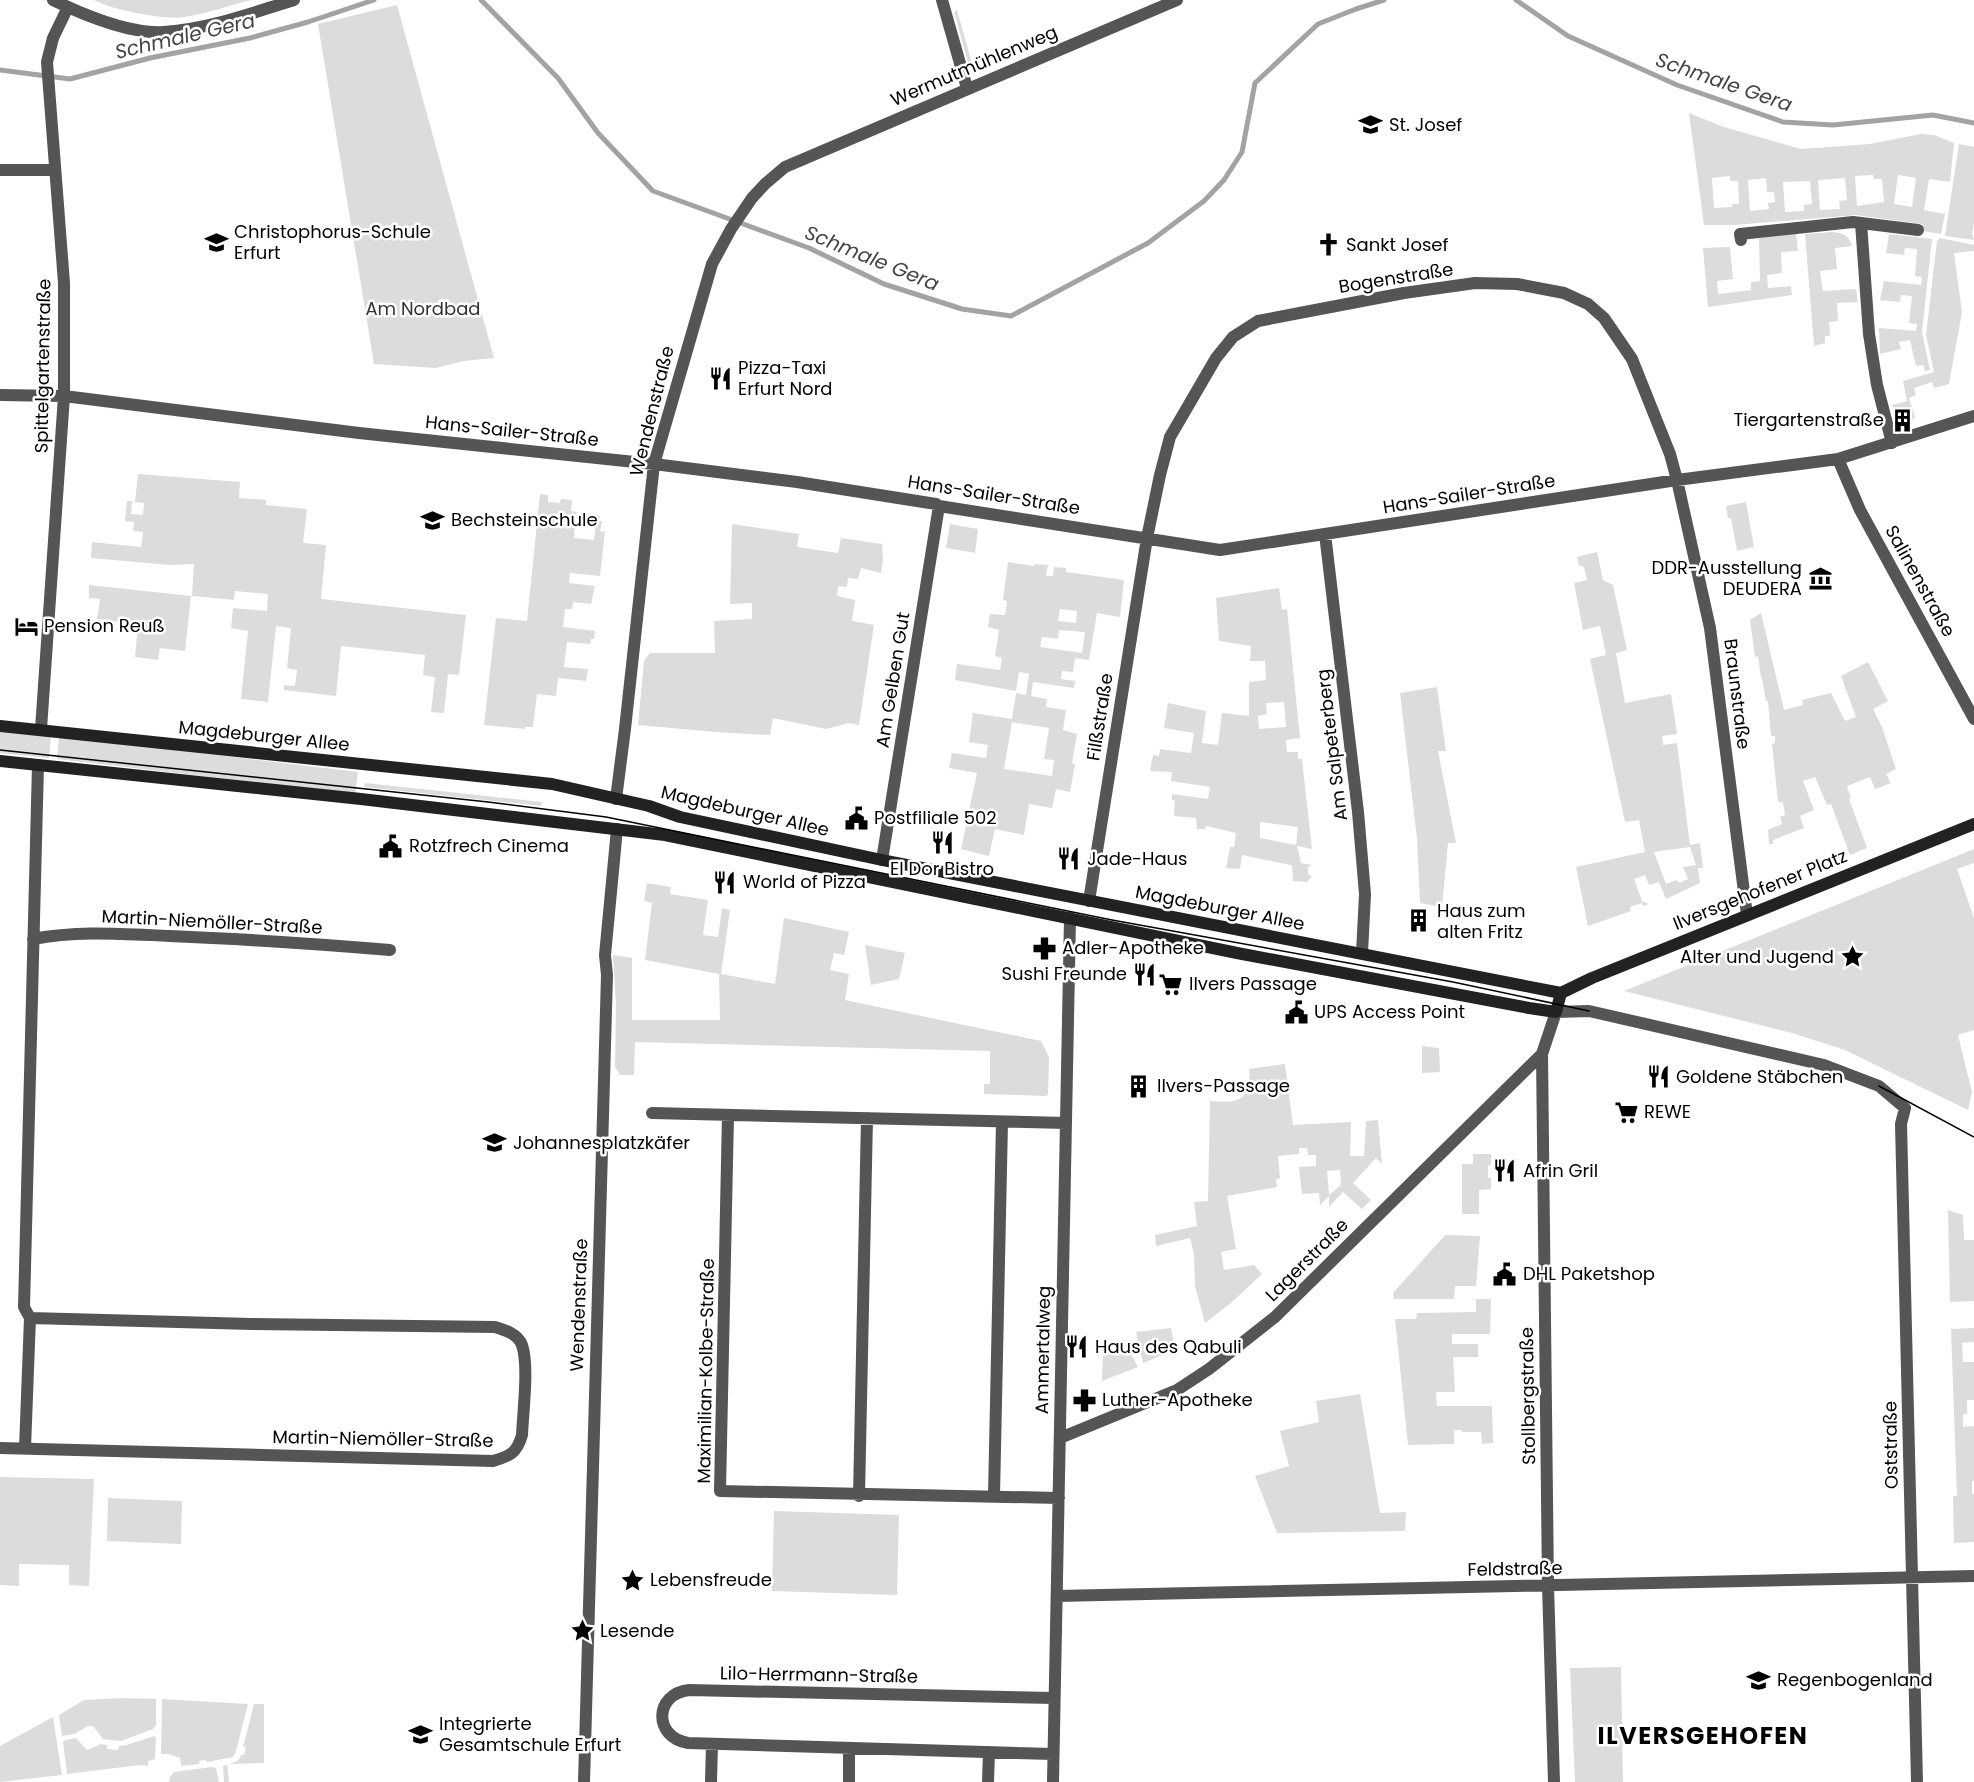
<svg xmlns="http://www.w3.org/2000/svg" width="1974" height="1782" font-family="Poppins,sans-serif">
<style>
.green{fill:#dcdcdc;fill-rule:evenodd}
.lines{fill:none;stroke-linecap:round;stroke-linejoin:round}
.stream{stroke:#a3a3a3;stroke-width:5}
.street{stroke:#555;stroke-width:12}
.secondary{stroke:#222;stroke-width:12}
.tram{stroke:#000;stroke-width:1.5}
.labels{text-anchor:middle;stroke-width:5;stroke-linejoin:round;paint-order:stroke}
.street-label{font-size:18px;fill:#000;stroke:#fff}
.poi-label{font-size:18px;fill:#000;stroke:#fff;text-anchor:start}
.park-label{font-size:18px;fill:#333;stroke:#fff}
.water-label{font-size:20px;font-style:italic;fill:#444;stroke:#fff}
.district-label{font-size:24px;font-weight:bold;letter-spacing:1.5px;fill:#000;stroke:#fff}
</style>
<rect width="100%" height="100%" fill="#fff"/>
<path class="green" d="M94,0H252C230,5 207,14 184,17C163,20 113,10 94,0Z
M397,5L494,358L463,361L436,368L374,364L318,24Z
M957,10L971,60L968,62L954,12Z
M1689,113L1724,127L1801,149L1870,144L1921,134L1934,135L1954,143L1950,182L1929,179L1924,210L1945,214L1941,234L1922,231V224L1856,215L1734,225H1704ZM1873,175L1874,179H1882L1884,202L1857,206L1855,176ZM1898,175L1916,178L1912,207L1894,204ZM1730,176V181H1738L1739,204H1732V207L1714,208L1712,178ZM1766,178L1767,192H1774L1775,202L1768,203L1769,209L1750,211L1748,180ZM1845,178L1847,200L1839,201L1840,209L1820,210L1818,180ZM1810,181L1812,204L1804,205V211L1785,212L1783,182Z
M1959,144L1974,147V223L1972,234L1974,240L1945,236Z
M1832,232C1843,233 1849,235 1852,246L1835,248L1837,269L1820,271L1823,291L1856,289L1858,302L1837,303L1838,321L1829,322L1830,336H1825V343L1814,346L1805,234Z
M1796,233L1798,251L1781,252L1782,273L1767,275L1768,288L1791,286L1792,295L1708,307L1703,248L1730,247L1733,279L1717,281L1718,294L1751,290V282L1760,281L1759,238Z
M1889,234L1932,239L1922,332L1930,370L1925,371L1923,365L1916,366L1910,340L1899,342L1901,349L1880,354L1879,328L1916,331L1917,324L1909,323L1912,296L1901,295L1900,302L1880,300L1884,281L1921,285L1922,277L1915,276L1917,249L1905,248L1904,255L1886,253Z
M1940,238L1974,245V251L1954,253L1962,312L1949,384L1934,388L1932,382L1914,388L1916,395L1909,398L1915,418L1910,421L1908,415L1896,419L1892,405L1907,401L1903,381L1934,372L1926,335L1937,241Z
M138,474L240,482L239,498L266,500V505L307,509L303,543L326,545L321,599L466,615L459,675L448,674L444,713L431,712L435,677L423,675L425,655L341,646L336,696L284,690V685L295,686L297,670L287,668L291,628L276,626L268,702L241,699L248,631L231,628L233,608L267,611L268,594L235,591L234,600L192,596L194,564L170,565L91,558L92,542L141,547L143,532L133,531L134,522L125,521L127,501H132L131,514L143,515L144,503L135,502Z
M540,494L548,495V502L560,503L561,499L572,500L571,511L578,512L576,513L574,538L594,540L597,515L600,516L599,521H602L600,531L605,532L600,576L570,573L569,583L595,586L591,604L573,602L572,609H565L563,627L595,631L594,639H591L590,644L567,642L564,667L588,669L586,681L558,678L556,696L537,694L533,727H525V729L484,725L496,618L527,621Z
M1746,502L1754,547L1737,551L1731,518H1728L1726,506Z
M732,524L799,534L797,547L838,553L841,538L882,544L883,560L881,573L861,568L858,579L848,578L847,587L838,586L837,596L855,600L852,621L874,625L859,725L849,723L826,729L773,718L770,735L715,732L638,725L644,661L650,653H715L714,621L752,619V603L730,604Z
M950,524L978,529L975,553L946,548Z
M1597,552L1603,580L1613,585L1627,650L1616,653L1625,703L1671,694L1677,734L1662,736L1663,745L1677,743L1690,845L1700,843L1703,868H1698L1700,883L1666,899L1659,882L1649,885L1645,875L1634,879L1642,901L1649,904L1643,906L1642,903L1630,907L1631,911L1588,926L1576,867L1645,852L1639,820L1625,822L1590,659L1606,655L1600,626L1583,630L1574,583L1587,580L1584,567L1579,565L1577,557ZM1690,847L1696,865L1683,867L1688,879L1679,883L1677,880L1666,884L1654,852Z
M1008,562L1034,566L1035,564L1048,565L1046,576H1053L1054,567L1066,568V572L1124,580L1120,617L1097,613L1089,660L1075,658L1073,672L1062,671L1061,679L1075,681L1074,688L1033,682L1031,696L1047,699L1046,707L1066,710L1063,730L1077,734L1072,763L1075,764L1070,792L1056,789L1052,808L1029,804L1024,835L995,829L989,856L961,849L977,773L949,768L952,753L986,758L988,745L969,742L973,713L1012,719L1016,693L1026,695L1029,674L1019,672L1016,691L955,680L957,664L1000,670L1002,658L995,656L999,630L988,627L990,614L1005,615L1007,601L1003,600ZM1060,609L1077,611L1076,623L1058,621ZM1059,630L1085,632L1082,653L1040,647L1042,637L1058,639ZM1012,722L1049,728L1044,759L1054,760L1052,776L1004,769Z
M89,585L191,596L185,651L160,648L158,660L135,657L138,624L97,619L100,599L89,598Z
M1279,588L1282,610L1287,609L1300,738L1286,740L1287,752H1298V759H1302L1312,849L1297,846L1301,863L1312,865L1308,867V875L1312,876L1307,882L1293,881L1292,866L1290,865L1242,855L1240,869L1226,868L1230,847H1234L1236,833L1206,826L1205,829H1197L1196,818L1174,816L1175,801L1172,800V794L1208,799L1210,787L1171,781L1172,772L1150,771L1153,755L1159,756L1160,749L1191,753L1194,733L1164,728L1168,703L1206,711L1202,743L1218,745L1222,713L1249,716V682L1266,680L1265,661H1250L1251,646L1219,641L1216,598ZM1284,702L1286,727L1259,729L1258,716L1267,714L1266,703ZM1260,822L1298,827L1296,845L1260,838Z
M1761,613L1784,710L1803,705L1802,700L1831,693L1845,721L1856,717L1841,676L1868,662L1888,701L1873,709L1882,727L1896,769L1886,774L1891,783L1875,789L1870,777L1847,786L1851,798L1849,799L1867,848L1850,855L1831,804L1827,805L1815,777L1803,781L1814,810L1800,816L1804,828L1773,840V844H1769L1768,830L1782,824L1780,817L1785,815L1783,802H1778L1772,744L1775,743V736H1771L1768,701H1766L1762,678H1761L1758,656L1755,657L1750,620Z
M1437,687L1446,751H1438L1456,843H1448L1442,907L1420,903L1417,839L1400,693Z
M0,730L51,735L49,758L0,753Z
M59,736L358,772L355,794L57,759Z
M365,783L542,802L541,806L364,787Z
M1974,849V863L1957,869L1974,918V1030L1958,1035L1972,1092L1968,1110L1845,1050L1792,1033L1624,991Z
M647,883L671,887L670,894L708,900L703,935L718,937L722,908L730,910L721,974L775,984L784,918L849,932L844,955L834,953L830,970L849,974L845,1000L1041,1041L1049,1057L1048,1095L1045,1096L984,1094V1084H990V1051L635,1042L634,1075H620L615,1067L616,1006L613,955L632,958V1020H720L719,974L645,960L652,903L644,901Z
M865,945L905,953L899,979L871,985Z
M1422,1046L1439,1048L1440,1072L1422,1073Z
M1285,1064L1293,1125L1351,1122L1350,1156H1364L1366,1121L1378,1120L1382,1164L1376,1158L1353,1183L1371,1200L1362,1209L1343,1192L1329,1207V1196L1320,1205L1319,1193L1302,1194L1299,1167L1316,1166V1155H1308L1307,1148H1299V1154L1278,1156L1280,1178L1276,1179L1277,1187L1227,1196L1236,1249L1221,1252L1224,1270L1254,1265L1262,1274L1232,1302L1205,1323L1195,1286L1194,1254L1190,1238L1156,1246L1155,1235L1197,1226L1194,1202L1208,1201L1210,1101C1238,1104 1252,1100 1249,1069ZM1340,1170L1341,1185L1329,1195L1327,1171Z
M1473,1154H1491V1165L1488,1166V1178H1491V1189L1479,1190V1214H1462V1164H1473Z
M1948,1210L1963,1215L1964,1240H1974V1301L1950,1302Z
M1445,1235L1480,1236L1476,1286H1455L1454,1299H1394L1393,1293Z
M1476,1299H1491L1490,1334H1452V1344H1478V1357H1453L1455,1392H1436L1437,1406H1492L1493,1443L1482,1444L1481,1432H1462L1461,1430H1454V1444L1408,1445L1395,1319H1416L1417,1313L1476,1312Z
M1171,1328L1175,1350L1143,1363L1136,1332Z
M1974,1328V1342L1962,1343L1963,1362H1974V1400H1967V1414H1963V1427L1974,1426V1481H1972V1494H1974V1542L1954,1543L1953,1496H1957L1951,1329Z
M1128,1348L1138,1367L1102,1381L1103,1352Z
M1360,1394L1380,1513L1406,1512L1405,1531L1277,1533L1255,1476L1289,1466L1280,1431L1319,1422L1316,1401Z
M0,1477L94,1479L89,1586L69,1585V1565L19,1564V1586L0,1585Z
M108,1498L182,1501L181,1544L107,1541Z
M774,1511L899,1515L897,1595L772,1591Z
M1621,1667L1623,1782H1575L1570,1668Z
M123,1698L156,1699V1725L153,1729L121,1741L103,1739L93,1726H88L74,1734L62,1736L59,1715L84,1700Z
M162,1699L248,1704L236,1751L233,1757L207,1762L206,1760L199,1761V1764L181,1766L180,1758L169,1754H161Z
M254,1704H264V1763L227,1764L229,1782H224L223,1766L238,1761L241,1755H244L246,1747H243Z
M53,1717L62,1775L0,1782V1746Z
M154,1736L156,1738L155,1759L148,1761V1766L139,1765L67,1774L63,1742L65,1740L76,1738L87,1750L101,1744L107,1745V1749L118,1750L119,1746L127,1745Z
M212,1767L216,1768L219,1782H169L170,1777L174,1772Z"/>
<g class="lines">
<path class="stream" d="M481,0L558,78L598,133L653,191L809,248L884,284L962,309L1011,316L1148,243L1204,201L1224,180L1242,152L1255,83L1318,24L1356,9L1384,0
M1516,0L1568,36L1677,85L1783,122L1833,125L1933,115L1974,123
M0,70L70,79L150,58L250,38L308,22L374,0"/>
<path class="street" d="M53,0C84,15 129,34 164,32C209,29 252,13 294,0
M942,0L967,88
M0,170H55
M1861,223L1869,334L1877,385L1892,443
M1741,240L1740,234L1853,222L1918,230
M0,395L64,396L359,433L654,464L797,482L936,504L939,506L1220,550L1677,480L1838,459L1974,416
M1838,459L1860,510L1974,719
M1325,534L1358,812L1365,894L1362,953
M41,729L64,396V283L47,62L53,38L68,7
M616,799L625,729L654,464L712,264L731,229L752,198L765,184L785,167L1177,0
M882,860L939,506
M1089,901L1147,538L1160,475L1170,437L1216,358L1233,337L1258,321L1404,293L1475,283L1517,284L1564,293L1588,304L1604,318L1632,359L1670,454L1677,480L1710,628L1747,915
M33,939C78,930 124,934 170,936C244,939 317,944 390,950
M652,1113L1066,1123
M728,1115L720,1491L1059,1498
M1060,1438L1177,1390L1209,1369L1275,1317L1542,1054
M0,1448L493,1461C510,1456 517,1453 522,1435C523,1412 529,1365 522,1345C518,1334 505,1330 495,1327L252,1324L30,1318
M25,1448L30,1318L24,1307L38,765
M859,1496L867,1118
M994,1496L1002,1122
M1057,1596L1974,1576
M1053,1754L688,1743C653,1737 654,1694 689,1690L1054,1698
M584,1782L607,975L605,955L617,829
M711,1782L712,1744
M849,1782V1748
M988,1782L989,1752
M1053,1782L1070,918
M1554,1782L1548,1586L1542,1054L1556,1012L1589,1011L1824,1065L1879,1086L1905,1108L1901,1124L1917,1782"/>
<path class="secondary" d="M0,726L552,784L649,806L680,817L882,860L1561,993
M0,761L361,799L665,835L1237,953L1529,1008L1556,1012L1561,993
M1561,993L1592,978L1974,824"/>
<path class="tram" d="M0,750L488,802L606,817L1112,920L1453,982L1589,1011
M1879,1086L1974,1137"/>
</g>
<defs>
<symbol id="school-bare" viewBox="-9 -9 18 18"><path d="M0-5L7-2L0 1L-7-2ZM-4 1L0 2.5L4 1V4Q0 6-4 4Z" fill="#000" stroke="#fff" stroke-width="2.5" paint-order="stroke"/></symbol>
<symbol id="church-bare" viewBox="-9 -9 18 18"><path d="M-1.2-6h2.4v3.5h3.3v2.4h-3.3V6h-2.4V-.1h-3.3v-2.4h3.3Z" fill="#000" stroke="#fff" stroke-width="2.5" paint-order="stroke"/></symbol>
<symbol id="restaurant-bare" viewBox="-9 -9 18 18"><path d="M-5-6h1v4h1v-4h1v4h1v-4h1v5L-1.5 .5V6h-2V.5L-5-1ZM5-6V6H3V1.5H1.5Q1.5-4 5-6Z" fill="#000" stroke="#fff" stroke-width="2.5" paint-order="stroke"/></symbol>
<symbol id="building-bare" viewBox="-9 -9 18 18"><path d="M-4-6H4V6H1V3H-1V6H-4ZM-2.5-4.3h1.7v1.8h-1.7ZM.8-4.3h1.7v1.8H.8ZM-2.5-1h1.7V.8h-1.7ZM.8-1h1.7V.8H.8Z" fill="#000" stroke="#fff" stroke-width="2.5" paint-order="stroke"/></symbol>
<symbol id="museum-bare" viewBox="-9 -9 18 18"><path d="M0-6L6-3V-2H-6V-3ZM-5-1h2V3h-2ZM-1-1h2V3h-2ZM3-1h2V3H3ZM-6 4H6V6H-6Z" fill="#000" stroke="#fff" stroke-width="2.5" paint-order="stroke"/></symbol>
<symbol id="hotel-bare" viewBox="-9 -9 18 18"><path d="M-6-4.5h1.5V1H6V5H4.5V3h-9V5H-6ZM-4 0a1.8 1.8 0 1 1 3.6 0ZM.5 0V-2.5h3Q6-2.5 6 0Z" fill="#000" stroke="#fff" stroke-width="2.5" paint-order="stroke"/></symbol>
<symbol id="civic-bare" viewBox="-9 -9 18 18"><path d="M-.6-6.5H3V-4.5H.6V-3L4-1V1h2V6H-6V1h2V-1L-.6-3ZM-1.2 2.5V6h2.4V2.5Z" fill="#000" stroke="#fff" stroke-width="2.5" paint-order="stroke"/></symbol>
<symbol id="pharmacy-bare" viewBox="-9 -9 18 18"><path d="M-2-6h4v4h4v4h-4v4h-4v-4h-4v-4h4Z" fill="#000" stroke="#fff" stroke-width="2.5" paint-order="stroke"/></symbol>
<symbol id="sight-bare" viewBox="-9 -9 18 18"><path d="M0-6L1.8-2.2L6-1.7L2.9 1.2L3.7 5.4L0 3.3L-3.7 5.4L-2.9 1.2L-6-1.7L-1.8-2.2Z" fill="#000" stroke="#fff" stroke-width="2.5" paint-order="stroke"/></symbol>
<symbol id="supermarket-bare" viewBox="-9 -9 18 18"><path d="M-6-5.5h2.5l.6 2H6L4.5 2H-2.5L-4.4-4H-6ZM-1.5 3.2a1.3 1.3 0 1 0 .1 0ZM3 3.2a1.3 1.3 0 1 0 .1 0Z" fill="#000" stroke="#fff" stroke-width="2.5" paint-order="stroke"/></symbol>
</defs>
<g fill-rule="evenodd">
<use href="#school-bare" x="1354" y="108" width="33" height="33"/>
<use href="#school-bare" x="200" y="226" width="33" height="33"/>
<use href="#church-bare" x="1312" y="228" width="33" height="33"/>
<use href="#restaurant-bare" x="704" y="362" width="33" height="33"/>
<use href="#building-bare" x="1886" y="404" width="33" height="33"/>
<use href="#school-bare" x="416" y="504" width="33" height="33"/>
<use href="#museum-bare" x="1804" y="562" width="33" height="33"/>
<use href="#hotel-bare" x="10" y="610" width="33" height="33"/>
<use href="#civic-bare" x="840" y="802" width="33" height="33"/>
<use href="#restaurant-bare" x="926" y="826" width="33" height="33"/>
<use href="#civic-bare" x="374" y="830" width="33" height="33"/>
<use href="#restaurant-bare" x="1052" y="842" width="33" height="33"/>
<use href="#restaurant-bare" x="708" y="866" width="33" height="33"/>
<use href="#building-bare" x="1402" y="904" width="33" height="33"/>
<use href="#pharmacy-bare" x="1028" y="932" width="33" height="33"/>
<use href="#sight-bare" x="1836" y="940" width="33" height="33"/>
<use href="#restaurant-bare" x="1128" y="958" width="33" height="33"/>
<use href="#supermarket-bare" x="1154" y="968" width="33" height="33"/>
<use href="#civic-bare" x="1280" y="996" width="33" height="33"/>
<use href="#restaurant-bare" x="1642" y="1060" width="33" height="33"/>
<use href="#building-bare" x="1122" y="1070" width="33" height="33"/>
<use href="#supermarket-bare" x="1610" y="1096" width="33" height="33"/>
<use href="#school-bare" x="478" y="1126" width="33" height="33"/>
<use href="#restaurant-bare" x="1488" y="1154" width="33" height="33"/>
<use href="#civic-bare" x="1488" y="1258" width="33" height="33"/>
<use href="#restaurant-bare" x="1060" y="1330" width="33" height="33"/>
<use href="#pharmacy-bare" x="1068" y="1384" width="33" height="33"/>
<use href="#sight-bare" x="616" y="1564" width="33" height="33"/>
<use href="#sight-bare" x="566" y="1614" width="33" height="33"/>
<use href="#school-bare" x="1742" y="1664" width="33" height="33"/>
<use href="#school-bare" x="404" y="1718" width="33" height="33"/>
</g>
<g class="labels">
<g class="street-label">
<text transform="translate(974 66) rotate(-23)" y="6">Wermutmühlenweg</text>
<text transform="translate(1396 278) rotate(-9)" y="6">Bogenstraße</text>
<text transform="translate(43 366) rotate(-89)" y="6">Spittelgartenstraße</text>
<text transform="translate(652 411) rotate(-76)" y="6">Wendenstraße</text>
<text transform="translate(512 431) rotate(6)" y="6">Hans-Sailer-Straße</text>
<text transform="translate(1469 494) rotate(-9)" y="6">Hans-Sailer-Straße</text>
<text transform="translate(994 495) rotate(9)" y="6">Hans-Sailer-Straße</text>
<text transform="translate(1920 581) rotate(61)" y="6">Salinenstraße</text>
<text transform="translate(893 680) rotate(-81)" y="6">Am Gelben Gut</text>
<text transform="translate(1737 694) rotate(83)" y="6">Braunstraße</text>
<text transform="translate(1100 717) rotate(-81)" y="6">Filßstraße</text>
<text transform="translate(264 736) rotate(6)" y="6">Magdeburger Allee</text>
<text transform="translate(1332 745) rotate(-97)" y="6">Am Salpeterberg</text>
<text transform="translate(745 811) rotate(13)" y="6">Magdeburger Allee</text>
<text transform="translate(1760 890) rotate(-22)" y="6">Ilversgehofener Platz</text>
<text transform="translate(1220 908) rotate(11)" y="6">Magdeburger Allee</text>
<text transform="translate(212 922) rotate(3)" y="6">Martin-Niemöller-Straße</text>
<text transform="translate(1307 1260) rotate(-45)" y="6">Lagerstraße</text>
<text transform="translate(579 1305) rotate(-88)" y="6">Wendenstraße</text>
<text transform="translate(1043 1350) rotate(-89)" y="6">Ammertalweg</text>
<text transform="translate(706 1371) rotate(-89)" y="6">Maximilian-Kolbe-Straße</text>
<text transform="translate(1528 1396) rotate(-91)" y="6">Stollbergstraße</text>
<text transform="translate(383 1439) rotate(1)" y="6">Martin-Niemöller-Straße</text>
<text transform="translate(1891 1445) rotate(-91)" y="6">Oststraße</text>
<text transform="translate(1515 1569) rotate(-1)" y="6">Feldstraße</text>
<text transform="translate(819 1675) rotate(1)" y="6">Lilo-Herrmann-Straße</text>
</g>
<g class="poi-label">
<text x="1389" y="131">St. Josef</text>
<text x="234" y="238">Christophorus-Schule<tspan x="234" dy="21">Erfurt</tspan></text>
<text x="1346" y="251">Sankt Josef</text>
<text x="738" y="374">Pizza-Taxi<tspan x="738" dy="21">Erfurt Nord</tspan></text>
<text x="1884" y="426" text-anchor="end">Tiergartenstraße</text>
<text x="451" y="526">Bechsteinschule</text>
<text x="1802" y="574" text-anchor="end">DDR-Ausstellung<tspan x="1802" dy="21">DEUDERA</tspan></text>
<text x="44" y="632">Pension Reuß</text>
<text x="874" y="824">Postfiliale 502</text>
<text x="409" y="852">Rotzfrech Cinema</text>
<text x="1087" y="865">Jade-Haus</text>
<text x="942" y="875" text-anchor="middle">El Dor Bistro</text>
<text x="743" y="888">World of Pizza</text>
<text x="1437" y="917">Haus zum<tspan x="1437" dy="21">alten Fritz</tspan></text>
<text x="1062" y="954">Adler-Apotheke</text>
<text x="1834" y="963" text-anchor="end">Alter und Jugend</text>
<text x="1127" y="980" text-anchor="end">Sushi Freunde</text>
<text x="1189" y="990">Ilvers Passage</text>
<text x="1314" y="1018">UPS Access Point</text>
<text x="1676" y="1083">Goldene Stäbchen</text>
<text x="1157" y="1092">Ilvers-Passage</text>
<text x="1644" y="1118">REWE</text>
<text x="513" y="1149">Johannesplatzkäfer</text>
<text x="1523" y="1177">Afrin Gril</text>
<text x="1523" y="1280">DHL Paketshop</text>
<text x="1095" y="1353">Haus des Qabuli</text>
<text x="1102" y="1406">Luther-Apotheke</text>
<text x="650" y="1586">Lebensfreude</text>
<text x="600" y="1637">Lesende</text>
<text x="1777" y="1686">Regenbogenland</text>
<text x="439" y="1730">Integrierte<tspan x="439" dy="21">Gesamtschule Erfurt</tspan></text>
</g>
<g class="park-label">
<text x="423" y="315">Am Nordbad</text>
</g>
<g class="water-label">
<text transform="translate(185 36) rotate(-13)" y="7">Schmale Gera</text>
<text transform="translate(1724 82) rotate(19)" y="7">Schmale Gera</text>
<text transform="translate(872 258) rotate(22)" y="7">Schmale Gera</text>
</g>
<g class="district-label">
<text x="1703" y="1744">ILVERSGEHOFEN</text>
</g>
</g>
</svg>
